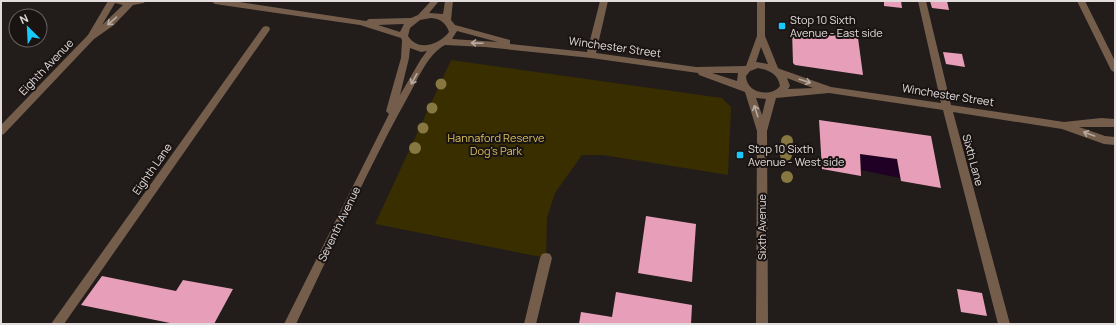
<svg xmlns="http://www.w3.org/2000/svg" width="1116" height="325" font-family="Manrope,sans-serif">
<style>
.green{fill:#382e00}
.water{fill:#200025}
.building{fill:#e79fb9}
.lines{fill:none;stroke-linecap:round;stroke-linejoin:round}
.minor{fill:#745e4b;fill-rule:evenodd}
.tree{fill:#877740}
.oneway{stroke:#b6aaa2}
.poi-dot{fill:#18cafc;stroke:#191312;stroke-width:1.5}
.labels{text-anchor:middle;stroke-width:4;stroke-linejoin:round;paint-order:stroke}
.poi-label{font-size:11px;fill:#e2dddc;stroke:#191312;text-anchor:start}
.street-label{font-size:11px;fill:#e2dddc;stroke:#191312}
.park-label{font-size:11px;fill:#dac15f;stroke:#191312}
</style>
<rect width="100%" height="100%" fill="#221c1b"/>
<path class="green" d="M451,60L722,98L731,107L728,175L603,155H582L555,193L547,218L546,258L375,224Z"/>
<path class="water" d="M860,154L897,159L900,178L861,170Z"/>
<path class="building" d="M884,1H901L902,8L884,6Z
M930,1H947L949,10L932,8Z
M792,30L858,38L863,75L795,65L793,63Z
M943,52L962,54L965,67L946,64Z
M819,120L931,136L941,188L901,181L897,159L860,154L861,176L822,169Z
M646,216L696,224L692,282L638,273Z
M102,276L176,291L183,280L233,289L214,324H175L81,305Z
M957,289L982,293L987,316L961,312Z
M616,292L692,305L691,324H579L581,312L612,317Z"/>
<g class="lines">
<path class="minor" d="M108,1H145L144,3L133,5L114,25L94,39L4,134L1,135V125L88,35ZM115,3L123,5L102,25Z
M211,1H233L366,21L369,19L411,18L418,15L431,1H439L429,13L443,14L445,1H453L451,20L455,25L510,40V44L587,52L600,1H608L596,53L696,67L746,66L757,36V1H765V36L778,68L780,69L831,87L941,103L918,1H926L951,105L1064,122L1101,118L1115,119V127H1079L1105,136L1115,137V145L1104,144L1062,129L953,112L1010,324H998L943,110L829,93L776,98L767,131L768,324H756L757,131L745,92L699,75L698,73L591,58L485,47L445,45C428,54 419,77 410,93C368,168 333,247 296,324H284L389,114L386,111L401,58L402,40L401,38L360,25L215,4ZM431,18C441,19 446,23 449,32C439,45 418,52 408,36L410,28L420,20ZM404,24L400,32L378,25ZM457,31L498,42L452,39ZM761,47L768,64L756,62ZM410,48L421,52L427,51L421,59L400,95L409,58ZM758,68C769,70 778,74 780,86C771,98 746,93 746,76L750,71ZM712,73H738L737,81ZM787,78L813,88L788,89L790,86ZM756,98L766,99L762,115Z
M1077,1H1085L1115,61V73L1111,70Z
M266,26L269,27L270,29L269,31L64,324H51L263,27Z
M546,253L550,254L552,258L536,324H524L540,258L542,254Z"/>
</g>
<g class="tree">
<circle cx="441" cy="84" r="5.5"/>
<circle cx="432" cy="108" r="5.5"/>
<circle cx="423" cy="128" r="5.5"/>
<circle cx="787" cy="141" r="6"/>
<circle cx="415" cy="148" r="6"/>
<circle cx="786" cy="155" r="6"/>
<circle cx="787" cy="177" r="6"/>
</g>
<defs><path id="oneway-shaft" d="M-6 0H5M1.5-3L5.5 0L1.5 3" fill="none" stroke-width="1.6" stroke-linecap="round" stroke-linejoin="round"/></defs>
<g class="oneway">
<use href="#oneway-shaft" transform="translate(112 21) rotate(139)"/>
<use href="#oneway-shaft" transform="translate(477 43) rotate(-178)"/>
<use href="#oneway-shaft" transform="translate(414 79) rotate(119)"/>
<use href="#oneway-shaft" transform="translate(805 81) rotate(18)"/>
<use href="#oneway-shaft" transform="translate(756 111) rotate(-108)"/>
<use href="#oneway-shaft" transform="translate(1089 134) rotate(-160)"/>
</g>
<g class="poi-dot">
<rect x="778" y="22" width="8" height="8" rx="2"/>
<rect x="736" y="151" width="8" height="8" rx="2"/>
</g>
<g class="labels">
<g class="poi-label">
<text x="790" y="24">Stop 10 Sixth<tspan x="790" dy="13">Avenue - East side</tspan></text>
<text x="748" y="153">Stop 10 Sixth<tspan x="748" dy="13">Avenue - West side</tspan></text>
</g>
<g class="street-label">
<text transform="translate(615 47) rotate(8)" y="4">Winchester Street</text>
<text transform="translate(46 67) rotate(-46)" y="4">Eighth Avenue</text>
<text transform="translate(948 95) rotate(9)" y="4">Winchester Street</text>
<text transform="translate(973 160) rotate(75)" y="4">Sixth Lane</text>
<text transform="translate(152 169) rotate(-55)" y="4">Eighth Lane</text>
<text transform="translate(339 224) rotate(-64)" y="4">Seventh Avenue</text>
<text transform="translate(762 227) rotate(-90)" y="4">Sixth Avenue</text>
</g>
<g class="park-label">
<text x="496" y="142">Hannaford Reserve<tspan x="496" dy="13">Dog's Park</tspan></text>
</g>
</g>
<rect width="1116" height="325" fill="none" stroke="#e2dddc" stroke-width="4"/>
<g transform="translate(28 28) rotate(336)"><circle r="19" fill="#191312" stroke="#696463"/>
<path d="M0-3L7 15L0 10L-7 15Z" fill="#18cafc"/>
<text y="-6" font-size="11" font-weight="bold" text-anchor="middle" fill="#e2dddc">N</text>
</g>
</svg>
